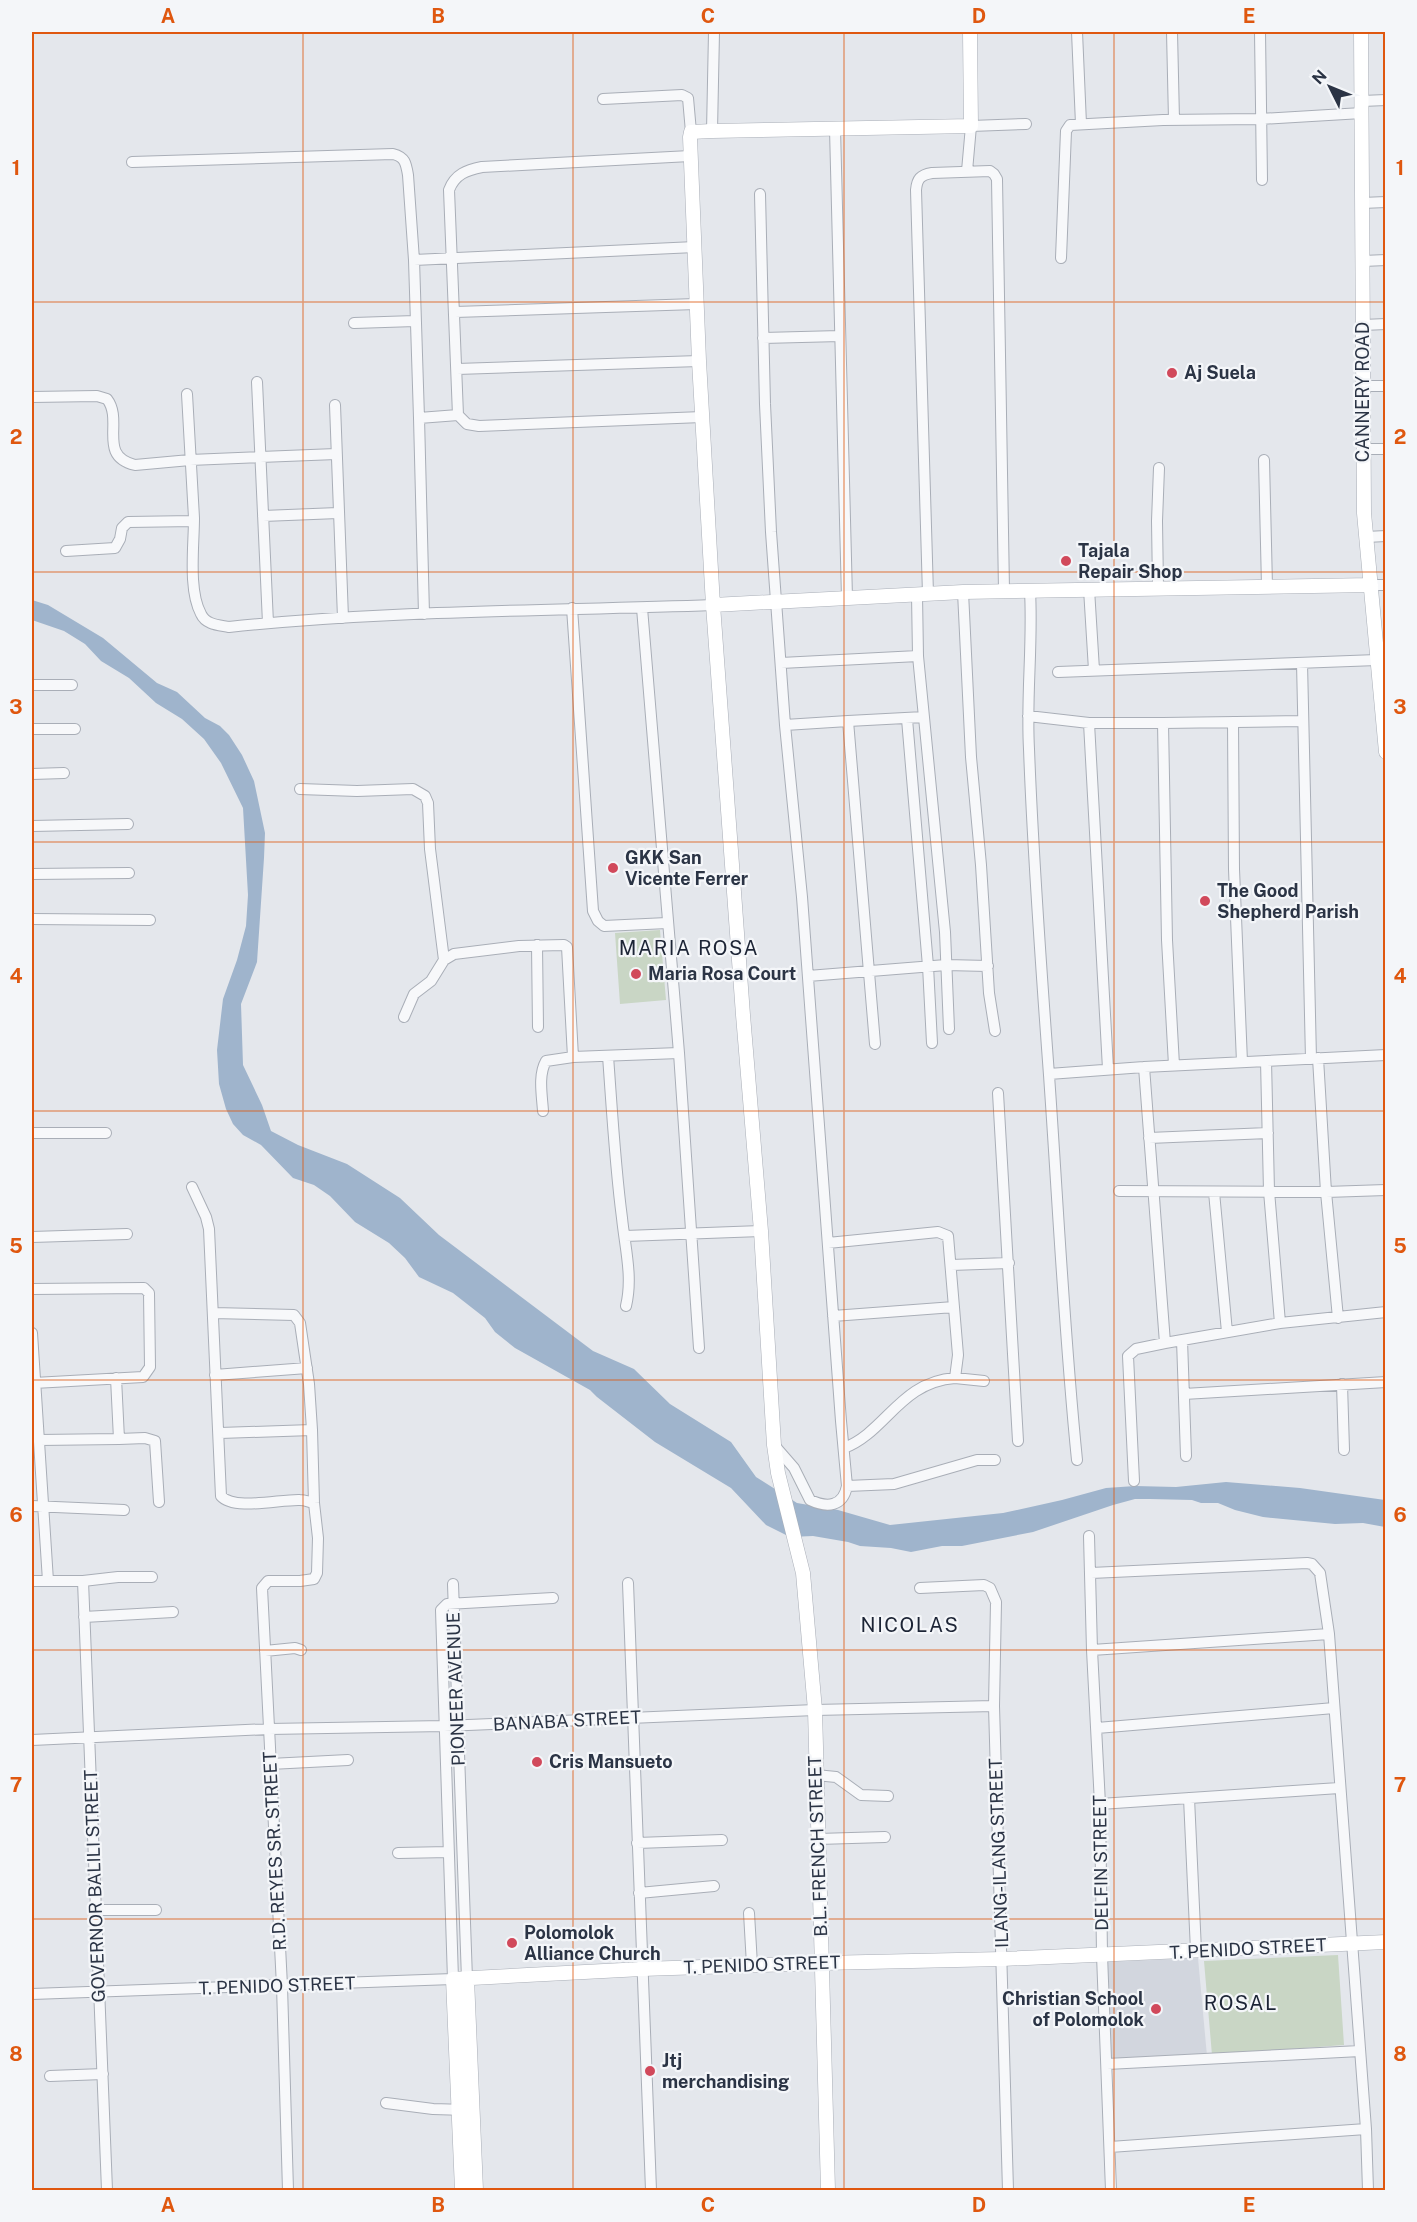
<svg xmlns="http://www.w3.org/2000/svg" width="1417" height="2222" font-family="'Public Sans',sans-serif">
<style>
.built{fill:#d2d6de}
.park{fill:#c9d6c5}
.water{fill:#9fb4cc}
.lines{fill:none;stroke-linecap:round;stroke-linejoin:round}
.street-casing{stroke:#a9aeb7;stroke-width:12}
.secondary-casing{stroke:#a9aeb7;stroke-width:15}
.street{stroke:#f7f8fa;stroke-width:10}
.secondary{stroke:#fff;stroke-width:14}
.grid{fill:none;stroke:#df570f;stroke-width:1.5;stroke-opacity:0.55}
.poi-dot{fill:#d1495b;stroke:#f4f6f9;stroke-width:2}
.labels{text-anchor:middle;stroke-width:4.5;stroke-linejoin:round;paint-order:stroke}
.poi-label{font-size:18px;font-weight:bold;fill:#2b3445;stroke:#f4f6f9;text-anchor:start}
.street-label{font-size:18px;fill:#2b3445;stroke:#f4f6f9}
.neighbourhood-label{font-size:20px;letter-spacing:1.5px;fill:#1d2536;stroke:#f4f6f9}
.neatline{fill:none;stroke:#df570f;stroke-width:2}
.grid-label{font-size:20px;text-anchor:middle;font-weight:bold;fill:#df570f}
</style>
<rect width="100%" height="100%" fill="#e4e7ec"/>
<path class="built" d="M1198,1958L1207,2056L1111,2062L1107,1962Z"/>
<path class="park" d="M660,930L666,1000L620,1004L615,933Z
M1338,1955L1344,2045L1212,2055L1204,1961Z"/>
<path class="water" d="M32,600L48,605L103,638L157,683L177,692L205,718L220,726L229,735L242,755L254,781L265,833L264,858L257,962L241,1004L243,1065L262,1105L271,1131L298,1145L347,1164L400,1198L439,1235L593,1351L634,1369L670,1404L731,1442L756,1477L797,1503L838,1510L890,1525L1003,1513L1062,1500L1106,1488L1135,1486L1176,1487L1226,1482L1300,1488L1385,1500V1527L1363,1523L1335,1524L1263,1517L1235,1510L1218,1503H1201L1192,1500L1150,1499H1135L1113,1505L1033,1532L962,1546H942L911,1552L891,1548L860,1546L848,1542L813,1536L790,1537L766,1525L731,1488L655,1442L597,1397L590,1390L515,1348L495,1332L485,1318L453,1293L419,1277L405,1258L389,1243L355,1222L330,1196L314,1185L293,1178L261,1145L243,1135L233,1124L226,1109L219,1084L217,1050L223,999L237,960L246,926L248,895L243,808L221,763L204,739L182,719L156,703L129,678L101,661L85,644L64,631L32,620Z"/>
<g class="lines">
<defs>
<path id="street" d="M1077,32L1081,124
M1172,32L1174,120
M1260,32L1262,180
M603,99L682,95L688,98L691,132
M1362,101L1386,100
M835,129L847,598
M712,131L714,32
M690,156L482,167C467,170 455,174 449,190L458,415L467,424L479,426L702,417
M132,162L393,154C405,157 406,163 408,175L414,260L695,247
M967,171L971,126L1026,124
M760,194L765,404L771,532L785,725L802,897L841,1421L847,1486C843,1507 827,1508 810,1500L794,1468L774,1445
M1362,203L1386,202
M1061,258L1066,131L1070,125L1163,120L1260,119L1362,113
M414,260L419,418
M1363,261L1386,260
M455,312L696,304
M354,323L415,321
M1363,325L1386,324
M763,338L840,336
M457,369L699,361
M257,382L268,623
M1363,386H1386
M187,394C189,435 192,477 194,518C194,546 188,590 201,614C206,625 219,625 229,627C390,610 552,611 713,605
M32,397L97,396L107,399C124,421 97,456 135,465L190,460L336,454
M335,405L343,618
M1364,449H1386
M1264,460L1267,586
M263,516L338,513
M1366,537L1386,536
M66,551L115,548L120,539L122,528L128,522L194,521
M1371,585H1386
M1158,587L1157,521L1159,468
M1089,589L1094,670
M1030,591C1033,644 1026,696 1029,749C1033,858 1041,967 1049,1075C1058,1203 1064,1332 1077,1460
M963,592L971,757L981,865L989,993L995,1031
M928,594L916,190C917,179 920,175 932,173L990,171L994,174L997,179L1004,590
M917,595L918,656L945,932L949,1029
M572,608L593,911L598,921L604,926L667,923
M642,608L679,1053L699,1348
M424,614L419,418L458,415
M781,663L918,656
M1302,663L1311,1059
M1058,672L1377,660
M32,685H72
M1028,716L1089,723H1163L1167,940L1174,1065
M907,719L928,966L932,1043
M848,721L924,717
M1233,722L1234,869L1242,1062
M1089,723L1108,1069
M1163,723L1302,721
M785,725L848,721L875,1044
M32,729H75
M32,774L64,773
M300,789L357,791L413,789L425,796L428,803L430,849L444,960
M32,826L128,824
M32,874L129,873
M32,919L150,920
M537,945L538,1027
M808,976L946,965L988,966
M404,1017L414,994L431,981L444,960L454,954L519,946L564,945L567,947L573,1057
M608,1056C612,1110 615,1165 622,1218C625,1248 633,1277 626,1306
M1318,1058L1326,1192L1338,1318
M1266,1061L1269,1191L1280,1323
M1144,1067L1165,1343L1280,1323L1386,1312
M1049,1074L1144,1067L1386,1055
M998,1093L1018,1441
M543,1111C542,1095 538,1075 546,1061L573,1057L679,1053
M32,1133H106
M1149,1138L1268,1133
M192,1187L206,1217L209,1229L221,1496C234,1511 281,1499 300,1500C305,1500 309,1502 314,1503
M1119,1191L1326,1192L1386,1190
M1214,1192L1227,1332
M625,1236L761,1231
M32,1237L127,1234
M828,1243L938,1232L948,1236L958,1355L955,1378C900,1382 886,1432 844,1448
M951,1265L1009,1263
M32,1289L144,1288L149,1293L150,1367L143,1377L34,1383
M213,1313L294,1315L300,1323L309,1384L312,1430L314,1503L318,1538L317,1573L314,1579L300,1581H268L262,1588L282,1986L288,2190
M833,1316L954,1307
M32,1333L48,1581
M1182,1340L1186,1456
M215,1375L307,1368
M955,1378L984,1381
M1342,1384L1344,1450
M1184,1394L1386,1382
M220,1433L312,1430
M119,1439L145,1438L155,1441L159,1502
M39,1440L119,1439L116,1378
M1134,1481L1128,1356L1136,1349L1165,1343
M847,1486L894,1484L977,1460H995
M32,1506L124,1510
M1089,1536L1092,1650L1100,1804L1102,1955L1111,2190
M1091,1573L1307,1563L1312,1564L1320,1573L1329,1634L1366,2129L1368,2190
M32,1581H83L118,1577H152
M83,1581L107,2190
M628,1583L651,2190
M453,1584L467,1979
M920,1588L984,1585L990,1588L996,1602L994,1706L1008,2190
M84,1617L173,1612
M1092,1650L1329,1634
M265,1651L295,1648L301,1650
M1097,1728L1334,1708
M32,1740L269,1729L444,1726L815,1710L994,1706
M270,1764L348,1760
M816,1775L836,1777L861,1795L888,1796
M1189,1798L1196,1951
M1100,1804L1339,1788
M818,1839L885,1837
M637,1843L722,1840
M398,1853L449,1852
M639,1893L714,1886
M96,1910H156
M749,1913L752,1965
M32,1994L453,1979L441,1610L447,1604L553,1598
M1107,2064L1360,2051
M50,2076L103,2074
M386,2103L433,2109L466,2110
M1110,2147L1366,2129"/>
<path id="secondary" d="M1361,32L1364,513L1386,752
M713,605L963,592L1371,585
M467,1979L476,2190
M462,2190L453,1979L642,1969L822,1963L1002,1959L1386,1942
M828,2190L815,1710L803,1573L778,1473L774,1445L761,1231L743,1015L713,605L699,361L690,137L691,132L712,131L971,126L970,32"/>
</defs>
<use href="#street" class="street-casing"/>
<use href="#secondary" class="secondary-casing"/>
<use href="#street" class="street"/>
<use href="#secondary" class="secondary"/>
</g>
<path class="grid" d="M303,32V2190M573,32V2190M844,32V2190M1114,32V2190M32,302H1386M32,572H1386M32,842H1386M32,1111H1386M32,1380H1386M32,1650H1386M32,1919H1386"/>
<g class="poi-dot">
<circle cx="1172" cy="373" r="6"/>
<circle cx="1066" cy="561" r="6"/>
<circle cx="613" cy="868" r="6"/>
<circle cx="1205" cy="901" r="6"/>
<circle cx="636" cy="974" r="6"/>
<circle cx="537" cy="1762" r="6"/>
<circle cx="512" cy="1943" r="6"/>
<circle cx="1156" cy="2009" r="6"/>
<circle cx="650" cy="2071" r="6"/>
</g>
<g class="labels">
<g class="poi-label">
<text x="1184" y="379">Aj Suela</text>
<text x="1078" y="557">Tajala<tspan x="1078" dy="21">Repair Shop</tspan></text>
<text x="625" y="864">GKK San<tspan x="625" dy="21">Vicente Ferrer</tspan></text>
<text x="1217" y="897">The Good<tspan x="1217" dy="21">Shepherd Parish</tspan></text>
<text x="648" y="980">Maria Rosa Court</text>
<text x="549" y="1768">Cris Mansueto</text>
<text x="524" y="1939">Polomolok<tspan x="524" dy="21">Alliance Church</tspan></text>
<text x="1144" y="2005" text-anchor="end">Christian School<tspan x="1144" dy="21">of Polomolok</tspan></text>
<text x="662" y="2067">Jtj<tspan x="662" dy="21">merchandising</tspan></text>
</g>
<g class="street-label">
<text transform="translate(1363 392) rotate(-90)" y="6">CANNERY ROAD</text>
<text transform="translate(456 1689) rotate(-92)" y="6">PIONEER AVENUE</text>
<text transform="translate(567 1721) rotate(-3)" y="6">BANABA STREET</text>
<text transform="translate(818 1846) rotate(-92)" y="6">B.L. FRENCH STREET</text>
<text transform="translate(275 1851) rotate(-93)" y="6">R.D. REYES SR. STREET</text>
<text transform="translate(999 1853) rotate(-92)" y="6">ILANG-ILANG STREET</text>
<text transform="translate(1101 1863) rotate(-91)" y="6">DELFIN STREET</text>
<text transform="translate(95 1886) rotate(-92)" y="6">GOVERNOR BALILI STREET</text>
<text transform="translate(1248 1949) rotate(-3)" y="6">T. PENIDO STREET</text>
<text transform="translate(762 1965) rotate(-2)" y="6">T. PENIDO STREET</text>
<text transform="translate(277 1986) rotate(-2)" y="6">T. PENIDO STREET</text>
</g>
<g class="neighbourhood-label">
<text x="689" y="955">MARIA ROSA</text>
<text x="910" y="1632">NICOLAS</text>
<text x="1241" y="2010">ROSAL</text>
</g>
</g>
<rect width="1417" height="2222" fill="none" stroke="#f4f6f9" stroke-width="66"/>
<g transform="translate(1330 87) rotate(313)" stroke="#f4f6f9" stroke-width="4.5" paint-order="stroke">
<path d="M0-4.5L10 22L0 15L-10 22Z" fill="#2b3445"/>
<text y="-9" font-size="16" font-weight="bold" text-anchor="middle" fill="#2b3445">N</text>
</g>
<rect x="33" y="33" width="1351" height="2156" class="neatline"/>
<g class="grid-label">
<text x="168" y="23">A</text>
<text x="438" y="23">B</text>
<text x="708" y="23">C</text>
<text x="979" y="23">D</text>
<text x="1249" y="23">E</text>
<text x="16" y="175">1</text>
<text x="1400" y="175">1</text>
<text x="16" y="444">2</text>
<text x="1400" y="444">2</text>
<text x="16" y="714">3</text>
<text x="1400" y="714">3</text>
<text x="16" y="983">4</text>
<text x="1400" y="983">4</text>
<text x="16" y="1253">5</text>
<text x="1400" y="1253">5</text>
<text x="16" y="1522">6</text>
<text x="1400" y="1522">6</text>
<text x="16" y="1792">7</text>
<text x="1400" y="1792">7</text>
<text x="16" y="2061">8</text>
<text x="1400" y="2061">8</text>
<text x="168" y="2212">A</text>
<text x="438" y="2212">B</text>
<text x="708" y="2212">C</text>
<text x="979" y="2212">D</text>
<text x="1249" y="2212">E</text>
</g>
</svg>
